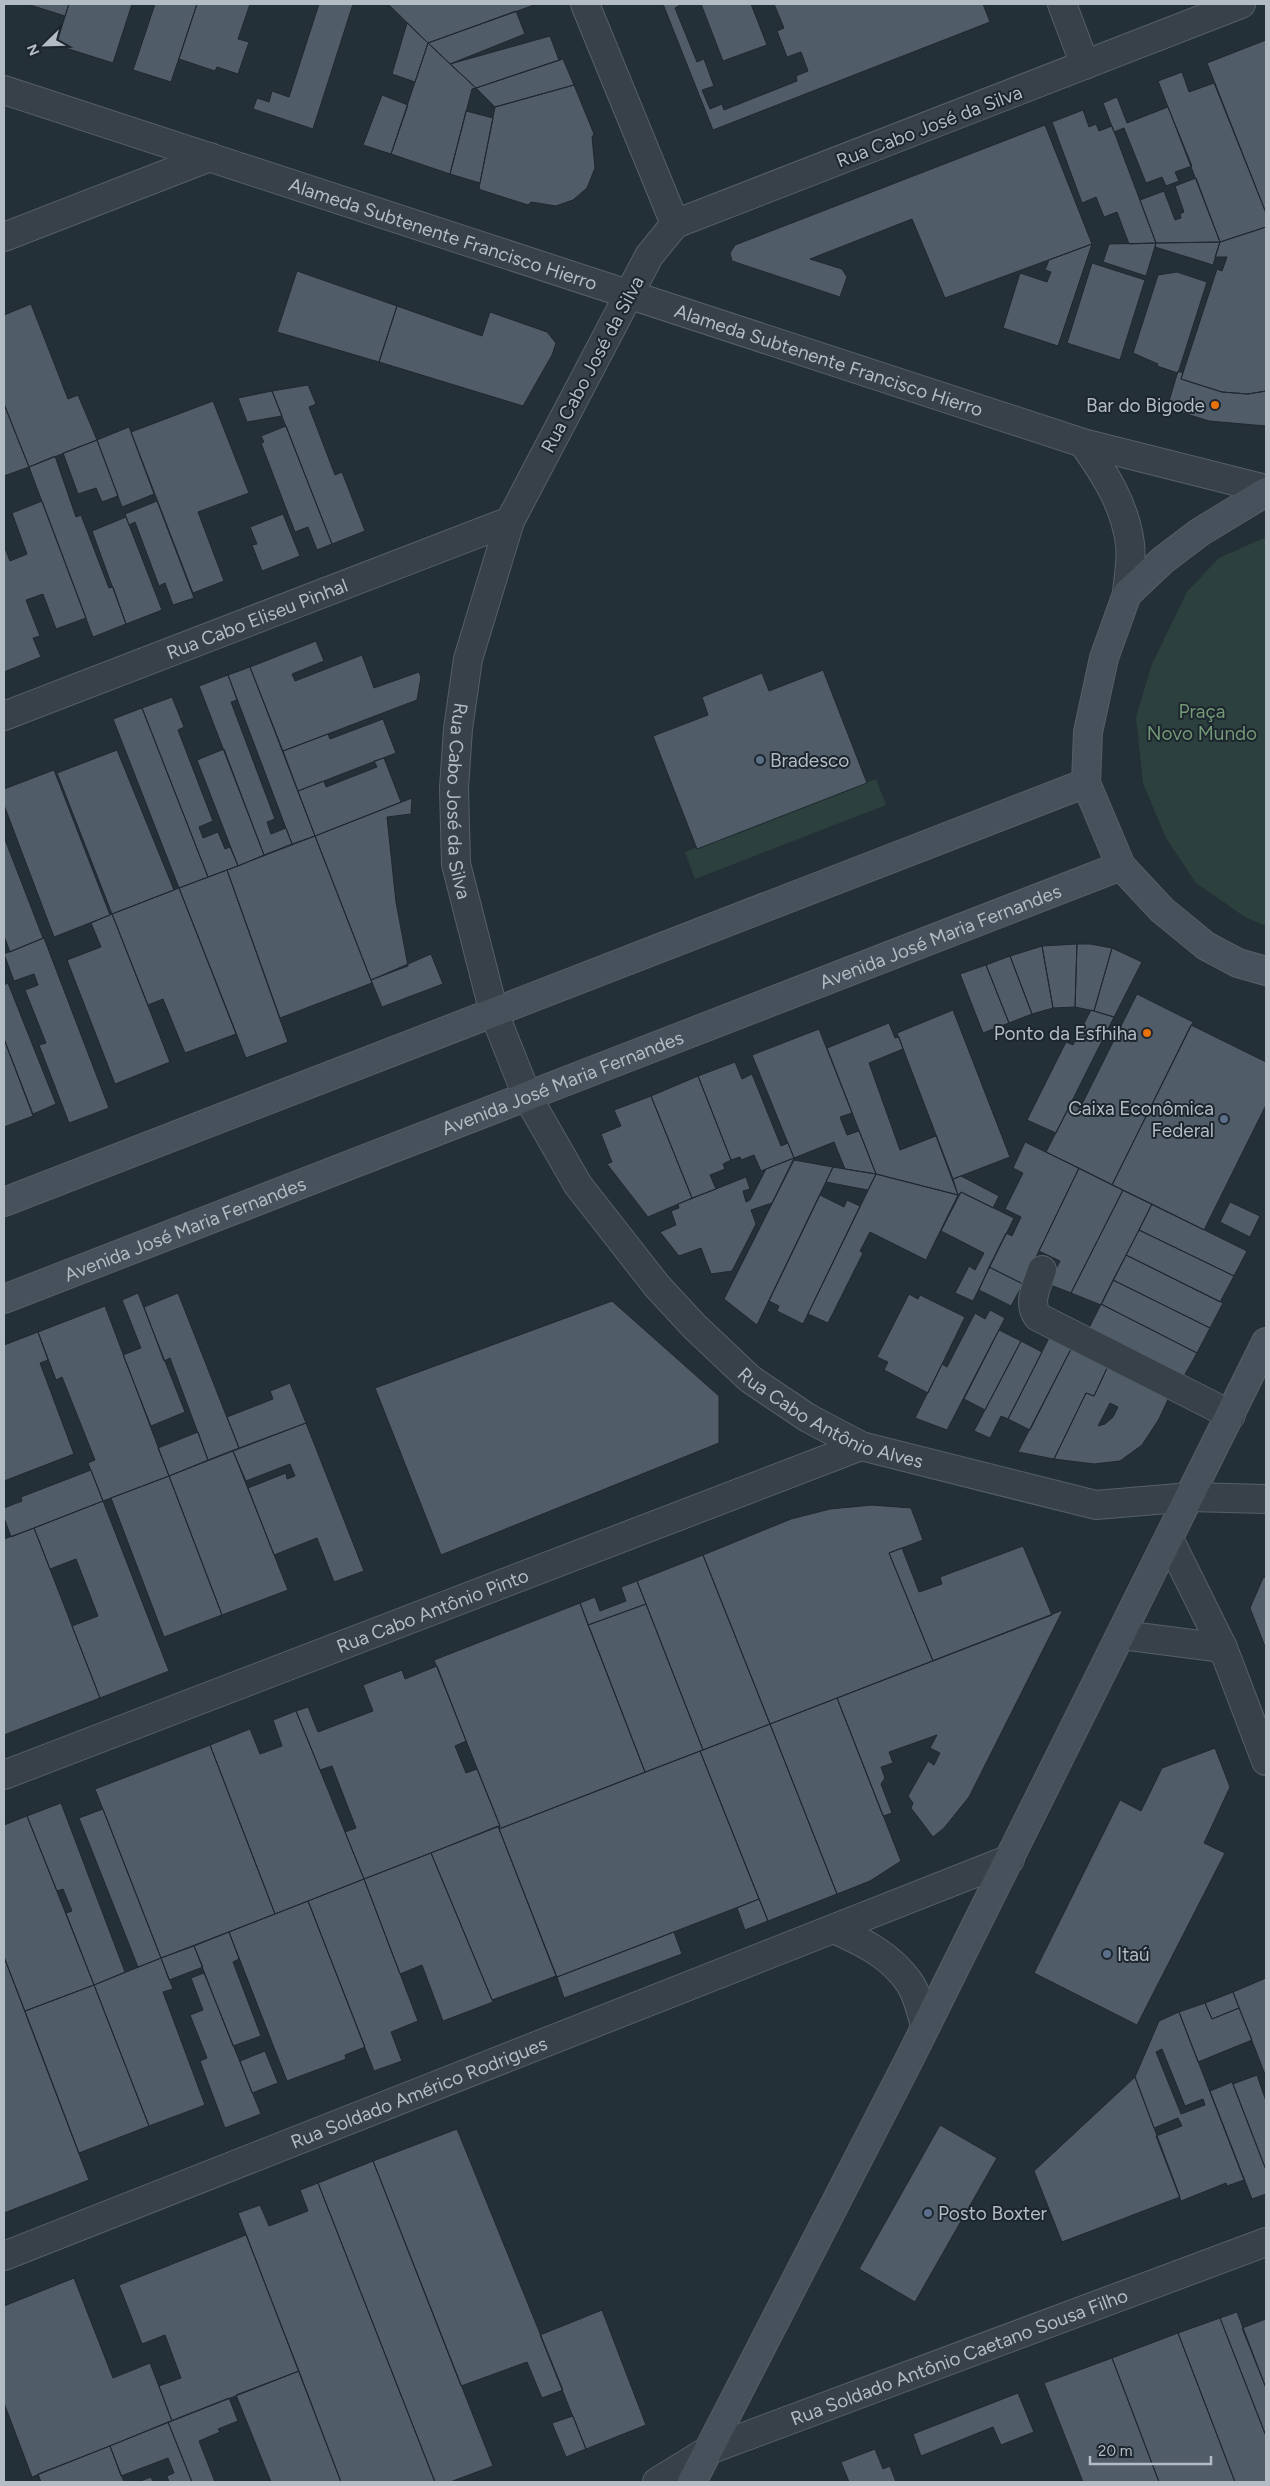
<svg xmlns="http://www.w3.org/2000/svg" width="1270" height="2486" font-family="Figtree,sans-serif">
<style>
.green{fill:#2c403d}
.building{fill:#505c67;stroke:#1f2830;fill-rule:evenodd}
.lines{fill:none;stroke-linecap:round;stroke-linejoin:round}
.street-casing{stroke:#565f67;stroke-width:30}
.secondary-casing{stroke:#565f67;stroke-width:30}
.street{stroke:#384149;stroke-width:28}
.secondary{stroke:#46515b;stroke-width:28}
.food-dot{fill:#e8710a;stroke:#1d262e;stroke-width:2}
.service-dot{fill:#5c6f8a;stroke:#1d262e;stroke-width:2}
.labels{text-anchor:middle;stroke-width:4;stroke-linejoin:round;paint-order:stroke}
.street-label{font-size:19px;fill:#b3bcc5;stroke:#1d262e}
.poi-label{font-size:19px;fill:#b3bcc5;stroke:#1d262e;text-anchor:end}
.park-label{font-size:19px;fill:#739876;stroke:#1d262e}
</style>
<rect width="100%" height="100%" fill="#243038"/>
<path class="green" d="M1266,537V926L1245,917L1196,883L1166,838L1143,783L1136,717L1152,664L1187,592L1219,558Z
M876,779L886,805L695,879L685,852Z"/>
<path class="building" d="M27,4H69L65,16Z
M69,4H132L113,63L56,45Z
M155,4H197L171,82L133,70Z
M197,4H250L238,39L249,42L238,74L217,67L215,71L179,59Z
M319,4H353L313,129L253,109L257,98L269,102L272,91L289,97Z
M388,4H537L428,43Z
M663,4H983L990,22L713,130Z
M682,4H774L784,28L777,31L787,57L801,52L808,71L796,76L797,81L724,110L722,104L710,109L702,90L714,86L704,59L697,62L675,8Z
M701,4H751L767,45L723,61Z
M516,11L525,34L450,64L428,43Z
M407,23L428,43L415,82L392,74Z
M550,36L559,60L476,88L450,64Z
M1266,40V213L1207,63Z
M428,43L476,88L472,89L450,174L391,154Z
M563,59L574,85L495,107L476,88Z
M1182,72L1189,92L1214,83L1266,213V227L1220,242L1158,81Z
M574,85L594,134L592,137L595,168L587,188L573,200L556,206L531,202L528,205L481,190L479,188L495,107Z
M382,95L408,105L391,154L363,145Z
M1117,97L1127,123L1168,107L1192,166L1175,172L1179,181L1166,186L1162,177L1146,183L1124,128L1114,132L1103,103Z
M1083,110L1089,127L1096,124L1099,131L1112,126L1156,243L1129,244L1117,212L1104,217L1096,197L1082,203L1052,122Z
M466,111L493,118L480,183L450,174Z
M1045,125L1092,244L945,298L912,219L810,259L842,269L847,277L840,297L732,261L730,253L735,245Z
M1196,178L1220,242L1156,243L1140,200L1164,191L1175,220L1181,218L1180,214L1184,212L1175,186Z
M1266,227V391L1248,394L1222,392L1181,379L1217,269L1222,271L1227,257H1215L1220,242Z
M1220,242L1213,265L1155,247L1156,243Z
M1156,243L1146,276L1103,262L1109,244Z
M1092,244L1058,346L1003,328L1020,273L1047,282L1051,272L1045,270L1049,260Z
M1092,263L1145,280L1120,360L1067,343Z
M297,271L397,306L379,362L277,332Z
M1177,272L1207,282L1178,373L1157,366L1158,364L1133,353L1158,275Z
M31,304L68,399L78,395L97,440L29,467L4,404V315Z
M397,306L482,336L490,312L547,332L556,343L552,355L523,406L379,362Z
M1178,371L1183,373L1181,379L1222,392L1248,394L1266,391V426L1209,421L1167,408Z
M308,385L316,404L309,407L335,475L342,472L365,531L332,544L272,391Z
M272,391L282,416L247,422L238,398Z
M213,401L249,493L198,512L224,581L193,593L131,432Z
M4,404L29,467L4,476Z
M286,426L332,544L317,550L308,527L295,532L261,443L264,442L261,436Z
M129,427L154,494L122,507L97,440Z
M97,440L118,496L102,502L96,488L78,494L63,453Z
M55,456L76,517L81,515L109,588L113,587L126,624L93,637L29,467Z
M42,501L86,618L56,629L43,594L26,600L40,636L33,638L41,657L4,672V546L10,561L27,554L12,513Z
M157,501L194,598L173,605L165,583L159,586L135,522L129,525L125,514Z
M283,514L300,556L262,571L252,545L257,544L250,527Z
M126,517L162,610L126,624L92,531Z
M316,641L324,661L292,674L295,681L362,655L374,688L419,672L421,677L417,700L283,751L250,667Z
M250,667L315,836L292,844L228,675Z
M823,670L867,783L697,849L653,736L708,715L702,697L762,673L769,691Z
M228,675L237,700L231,702L275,819L267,822L271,834L286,828L292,844L264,855L199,686Z
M172,697L184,727L178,730L213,821L199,827L203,838L218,832L225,849L230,847L238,866L208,877L142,708Z
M142,708L208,877L179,888L113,719Z
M383,719L396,753L298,791L283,751L328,734L330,739Z
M224,749L264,855L238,866L197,760Z
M117,750L174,890L112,914L57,773Z
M384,758L401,802L315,836L298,791L324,781L326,787L377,767L374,761Z
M54,770L110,915L54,937L4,805V789Z
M412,798L411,814L387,817L396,902L408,966L371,980L315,836Z
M315,836L372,983L280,1018L227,870Z
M4,837L43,938L10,952L4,936Z
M227,870L288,1042L246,1058L179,888Z
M179,888L236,1034L185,1053L163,999L148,1005L112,914Z
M112,914L170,1062L115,1084L67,960L101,947L91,923Z
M44,938L109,1108L69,1123L39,1045L46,1043L25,990L38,985L34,974L14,981L4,954Z
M1077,944L1075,1007L1053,1008L1042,946Z
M1077,944H1090L1112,948L1094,1011L1075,1007Z
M1042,946L1053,1008L1032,1014L1010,956Z
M1112,948L1142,962L1114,1017L1094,1011Z
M431,954L443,984L382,1007L371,980Z
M1010,956L1032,1014L1009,1023L986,965Z
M986,965L1009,1023L983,1033L960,974Z
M8,983L56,1104L33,1114L4,1039V985Z
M1137,994L1193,1022L1112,1185L1046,1152L1071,1103L1080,1108Z
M953,1010L1010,1157L953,1179L897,1033Z
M1091,1010L1114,1017L1056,1133L1027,1120L1066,1042L1073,1045Z
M889,1023L895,1038L899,1037L903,1049L869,1063L900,1150L936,1136L958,1195L876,1174L827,1048Z
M1191,1025L1266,1062V1105L1204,1230L1112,1185Z
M819,1029L852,1113L840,1117L847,1135L859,1131L876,1174L845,1169L834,1142L794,1158L752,1055Z
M4,1039L33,1116L4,1127Z
M735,1062L742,1079L752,1074L781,1146L788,1143L794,1158L761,1171L754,1155L741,1160L740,1157L731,1160L698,1076Z
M698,1076L731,1160L723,1164L725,1169L710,1175L716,1189L692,1198L651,1096Z
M651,1096L692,1198L648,1217L607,1164L612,1162L601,1134L621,1126L614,1110Z
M1025,1142L1079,1168L1023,1284L989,1267L1006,1233L1012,1236L1021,1217L1005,1209L1023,1173L1013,1168Z
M794,1158L772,1203L751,1210L756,1224L732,1271L711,1274L701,1248L679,1256L660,1232L676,1225L671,1211L679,1208L678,1204L746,1177L750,1189L743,1191L746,1202L750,1200L766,1169Z
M794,1160L833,1167L757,1325L724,1299Z
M833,1167L845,1169L876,1174L868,1190L826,1182Z
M1079,1168L1123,1190L1071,1293L1048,1284L1060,1261L1039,1251Z
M876,1174L958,1195L926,1260L870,1232L860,1251L863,1253L828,1323L808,1314Z
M961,1176L999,1196L993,1208L961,1192L958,1195L953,1179Z
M1123,1190L1152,1204L1101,1305L1071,1293Z
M961,1192L1014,1218L973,1301L955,1293L969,1266L975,1270L984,1253L941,1231Z
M820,1195L844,1207L847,1200L860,1206L803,1324L777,1311L779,1306L769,1301Z
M1230,1202L1260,1216L1250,1237L1220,1222Z
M1152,1204L1247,1251L1234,1276L1139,1230Z
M1139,1230L1234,1276L1220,1302L1126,1255Z
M1126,1255L1223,1303L1210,1328L1113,1280Z
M989,1267L1023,1284L1011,1306L979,1290Z
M1113,1280L1210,1328L1197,1353L1101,1304Z
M138,1293L185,1412L151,1426L123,1355L141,1348L122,1300Z
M178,1293L239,1448L208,1460L170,1358L164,1361L144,1307Z
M909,1294L918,1299L920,1295L965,1317L928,1393L884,1370L888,1362L877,1357Z
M612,1301L719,1396V1443L441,1555L375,1388Z
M1101,1304L1197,1353L1184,1376L1086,1334Z
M105,1306L169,1476L103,1501L88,1463L95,1460L62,1377L56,1380L38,1332Z
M990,1310L1005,1318L947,1430L915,1418L942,1364L947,1367L975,1313L985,1319Z
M999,1330L1021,1341L985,1410L964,1399Z
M38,1332L48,1360L40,1363L74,1454L4,1481V1345Z
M1050,1336L1072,1347L1030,1430L1008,1419Z
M1021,1341L1042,1352L1008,1419L1001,1416L990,1438L974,1431Z
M1072,1347L1108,1366L1094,1396L1086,1393L1054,1459L1018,1452Z
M1108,1366L1169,1397L1159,1419L1142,1445L1120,1461L1094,1464L1054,1459L1086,1393L1094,1396ZM1110,1403L1118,1407L1113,1417L1105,1424L1098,1426Z
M290,1383L306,1423L239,1448L227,1417L273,1399L270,1391Z
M306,1423L364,1571L334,1582L317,1538L274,1555L248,1488L286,1473L287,1479L295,1476L290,1464L246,1481L233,1451Z
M198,1432L208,1460L169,1476L158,1448Z
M233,1451L288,1590L222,1615L169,1476Z
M91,1470L103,1501L11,1537L4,1518V1508L22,1501L21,1497Z
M169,1476L222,1615L164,1637L111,1498Z
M103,1501L169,1671L100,1698L72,1626L98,1616L76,1559L50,1569L34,1528Z
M872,1505L911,1508L923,1540L889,1553L933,1661L770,1724L703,1555L791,1519L830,1509Z
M34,1528L100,1698L4,1735V1539Z
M1023,1546L1052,1615L933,1661L889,1553L902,1548L919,1592L942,1584L940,1577Z
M703,1555L770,1724L703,1750L637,1581Z
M1266,1577V1649L1250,1608L1263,1578Z
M637,1581L646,1604L588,1625L580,1603L595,1597L600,1611L626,1601L621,1587Z
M580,1603L645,1772L499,1829L500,1826L434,1660Z
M646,1604L703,1750L645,1772L588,1625Z
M1063,1610L969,1797L944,1828L933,1837L911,1808L913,1803L908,1796L928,1761L934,1765L940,1753L930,1748L937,1735L889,1752L893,1763L881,1767L885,1778L881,1784L892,1813L883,1816L837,1698Z
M437,1666L466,1741L455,1746L466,1773L477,1769L500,1826L364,1879L345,1832L356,1828L332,1766L320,1770L296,1711L308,1707L318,1732L373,1711L363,1685L402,1670L405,1679Z
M837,1698L901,1861L870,1881L837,1894L770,1724Z
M296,1711L364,1879L275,1914L210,1745L250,1729L260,1754L282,1746L273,1720Z
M770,1724L837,1894L768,1921L700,1751Z
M210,1745L275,1914L161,1958L95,1789Z
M1215,1748L1230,1787L1204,1843L1225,1853L1137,2025L1034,1973L1120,1800L1141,1811L1162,1768Z
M700,1751L759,1899L557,1977L499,1829Z
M61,1803L125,1972L94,1985L66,1913L72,1911L63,1889L57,1891L27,1816Z
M103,1809L161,1958L138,1967L79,1818Z
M27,1816L94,1985L25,2011L4,1957V1825Z
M498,1826L556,1976L492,2000L431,1853Z
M431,1853L493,2002L443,2021L422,1965L400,1974L364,1879Z
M364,1879L418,2021L391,2032L402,2061L374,2071L308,1901Z
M759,1899L768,1921L745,1930L737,1908Z
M308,1901L365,2047L345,2055L346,2059L287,2081L229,1932Z
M229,1932L239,1959L233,1962L261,2036L233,2046L194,1946Z
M674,1932L682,1954L564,1998L557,1977Z
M194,1946L203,1967L169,1980L161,1958Z
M4,1957L89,2180L4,2213Z
M161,1958L173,1989L163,1992L205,2105L149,2126L94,1985Z
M204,1973L261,2114L225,2128L200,2061L207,2058L190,2015L203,2010L191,1978Z
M1266,1978V2077L1233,1992Z
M94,1985L149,2126L79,2153L25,2011Z
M1233,1992L1239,2008L1212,2019L1205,2003Z
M1205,2003L1212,2019L1239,2008L1252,2040L1198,2062L1179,2012Z
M1179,2012L1244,2180L1227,2186L1226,2183L1181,2201L1156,2136L1182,2126L1178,2118L1154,2128L1135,2077L1159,2021ZM1162,2049L1185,2106L1203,2099L1205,2105L1181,2114L1156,2052Z
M265,2051L278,2083L252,2093L240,2061Z
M1257,2075L1266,2101V2170L1233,2084Z
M1135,2077L1180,2197L1062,2242L1034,2171Z
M1232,2082L1266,2170V2194L1252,2199L1210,2091Z
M940,2125L997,2158L915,2302L859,2269Z
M457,2129L563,2390L542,2398L527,2362L461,2386L373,2161Z
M373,2161L493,2466L450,2482H435L318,2183Z
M318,2183L435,2482H341L238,2213L260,2205L269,2226L308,2211L300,2190Z
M246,2235L299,2371L172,2421L159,2386L181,2378L165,2335L142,2344L119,2285Z
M74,2278L113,2378L150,2363L172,2421L32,2477L4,2403V2306Z
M602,2310L646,2425L586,2449L540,2335Z
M1237,2312L1266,2388V2436L1220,2318Z
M1220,2318L1266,2436V2482H1235L1178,2333Z
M1266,2319V2388L1242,2328Z
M1178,2333L1235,2482H1159L1112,2358Z
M1112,2358L1159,2482H1083L1044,2383Z
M299,2371L341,2482H271L236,2395Z
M1018,2393L1034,2432L1001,2445L993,2427L921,2456L913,2434Z
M229,2398L238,2421L218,2429L220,2432L199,2441L215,2482H192L168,2422Z
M573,2416L586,2449L566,2457L552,2423Z
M168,2422L192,2482H169L167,2476L174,2473L168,2458L121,2476L110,2446Z
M110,2446L124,2482H41L38,2474Z
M875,2449L883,2469L890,2466L896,2482H849L841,2462Z
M151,2477L153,2482H138Z"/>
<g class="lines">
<defs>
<g id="street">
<path d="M585,4L675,224"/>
<path d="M1062,4L1085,65"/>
<path id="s1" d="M1241,4L675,224L649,256L510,521L468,659L458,729L454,788L456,864L494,1013L527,1096L578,1185L657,1286L694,1326L750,1379L808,1418L861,1446L1096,1505L1190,1497L1266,1499"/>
<path id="s2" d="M4,90L1083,443L1266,489"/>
<path d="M4,237L210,157"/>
<path d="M1083,443C1105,474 1125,505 1130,544C1132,560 1128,579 1127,594"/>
<path id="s3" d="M4,716L510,521"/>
<path d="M1042,1270C1037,1286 1027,1303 1038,1317L1231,1415"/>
<path d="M1169,1539L1223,1648L1266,1761"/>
<path d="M1122,1635L1223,1648"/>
<path id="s4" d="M4,1775L861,1446"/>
<path d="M834,1929C863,1942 890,1955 909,1982C918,1995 921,2012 925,2026"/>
<path id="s5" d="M4,2256L1010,1859"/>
<path id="s6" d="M657,2482L709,2450L1266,2242"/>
</g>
<g id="secondary">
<path d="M1266,492L1200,532L1163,560L1127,594L1104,658L1088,732L1086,783L1121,866L1162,910L1206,946L1238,963L1266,971"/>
<path d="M4,1202L1086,783"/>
<path id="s7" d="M4,1299L1121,866"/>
<path d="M692,2482L910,2058L1266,1342"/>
</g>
</defs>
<use href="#street" class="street-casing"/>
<use href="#secondary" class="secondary-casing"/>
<use href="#street" class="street"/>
<use href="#secondary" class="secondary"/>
</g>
<g class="food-dot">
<circle cx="1215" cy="405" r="5"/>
<circle cx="1147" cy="1033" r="5"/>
</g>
<g class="service-dot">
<circle cx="760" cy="760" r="5"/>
<circle cx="1224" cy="1119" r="5"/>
<circle cx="1107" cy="1954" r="5"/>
<circle cx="928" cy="2213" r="5"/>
</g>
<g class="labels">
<g class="street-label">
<text transform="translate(929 126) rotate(-21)" y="7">Rua Cabo José da Silva</text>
<text dy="7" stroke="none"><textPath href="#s2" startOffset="462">Alameda Subtenente Francisco Hierro</textPath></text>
<text dy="7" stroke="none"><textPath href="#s2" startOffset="868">Alameda Subtenente Francisco Hierro</textPath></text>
<text transform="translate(592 364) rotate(-62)" y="7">Rua Cabo José da Silva</text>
<text dy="7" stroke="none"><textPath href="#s3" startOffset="271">Rua Cabo Eliseu Pinhal</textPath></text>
<text dy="7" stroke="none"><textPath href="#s1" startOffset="1235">Rua Cabo José da Silva</textPath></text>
<text dy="7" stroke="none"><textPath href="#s7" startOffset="1004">Avenida José Maria Fernandes</textPath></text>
<text dy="7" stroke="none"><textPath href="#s7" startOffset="599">Avenida José Maria Fernandes</textPath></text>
<text dy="7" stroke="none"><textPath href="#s7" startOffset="194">Avenida José Maria Fernandes</textPath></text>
<text dy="7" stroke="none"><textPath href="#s1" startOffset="1994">Rua Cabo Antônio Alves</textPath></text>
<text dy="7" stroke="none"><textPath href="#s4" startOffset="459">Rua Cabo Antônio Pinto</textPath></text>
<text dy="7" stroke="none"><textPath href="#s5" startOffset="446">Rua Soldado Américo Rodrigues</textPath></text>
<text dy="7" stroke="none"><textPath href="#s6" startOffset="328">Rua Soldado Antônio Caetano Sousa Filho</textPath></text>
</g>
<g class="poi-label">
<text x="1205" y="412">Bar do Bigode</text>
<text x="770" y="767" text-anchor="start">Bradesco</text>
<text x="1137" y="1040">Ponto da Esfhiha</text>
<text x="1214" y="1115">Caixa Econômica<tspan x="1214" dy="22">Federal</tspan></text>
<text x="1117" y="1961" text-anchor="start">Itaú</text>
<text x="938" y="2220" text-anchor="start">Posto Boxter</text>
</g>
<g class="park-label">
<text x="1202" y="718">Praça<tspan x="1202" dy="22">Novo Mundo</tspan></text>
</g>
</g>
<rect width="1270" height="2486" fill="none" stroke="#b3bcc5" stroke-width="10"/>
<g transform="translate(45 45) rotate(247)" stroke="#1d262e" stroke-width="4" paint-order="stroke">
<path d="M0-4L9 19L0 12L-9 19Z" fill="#b3bcc5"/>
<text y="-8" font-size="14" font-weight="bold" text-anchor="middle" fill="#b3bcc5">N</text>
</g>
<path d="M1090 2456v8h121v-8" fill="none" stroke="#b3bcc5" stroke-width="2.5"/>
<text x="1098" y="2456" font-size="15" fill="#b3bcc5" stroke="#1d262e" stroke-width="4" paint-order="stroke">20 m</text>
</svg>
